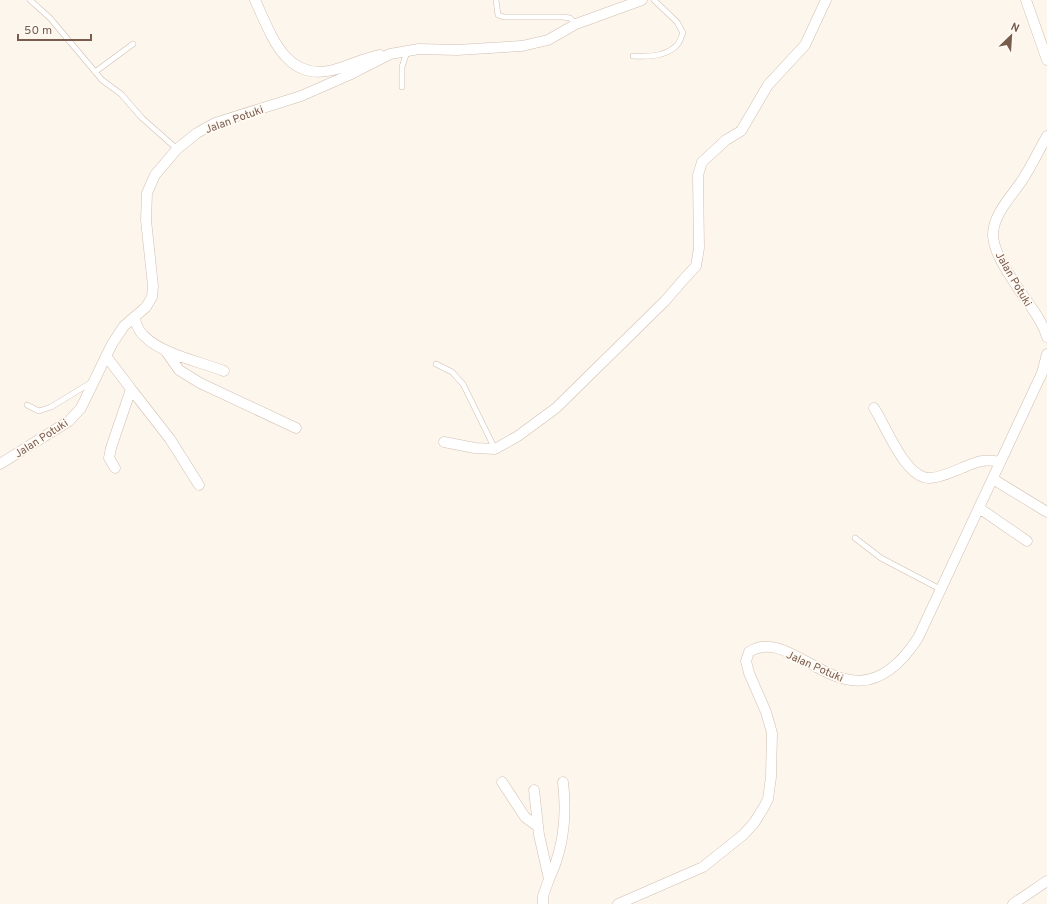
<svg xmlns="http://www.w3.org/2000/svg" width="1047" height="904" font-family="Overpass,sans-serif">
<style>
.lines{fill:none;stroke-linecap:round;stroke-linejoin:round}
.lane-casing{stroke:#d1beb0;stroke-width:6}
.street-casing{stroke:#d1beb0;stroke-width:11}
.lane{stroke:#fff;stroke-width:5}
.street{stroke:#fff;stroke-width:10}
.labels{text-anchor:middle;stroke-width:3.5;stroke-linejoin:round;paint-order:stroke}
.street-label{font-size:11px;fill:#7a5c4d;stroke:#fffaf3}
</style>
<rect width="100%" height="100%" fill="#fdf6ec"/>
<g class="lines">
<defs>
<path id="lane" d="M30,0L50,18L102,80L121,94L142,118L177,149
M496,0L498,15L504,17H562L570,18L576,24
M633,56C647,57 666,57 677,45C680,42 681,37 683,33L677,22L654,0
M95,72L133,44
M402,87V67L407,52
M436,364L452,372L463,384L495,449
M27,405L39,411L51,407L92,382
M855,538L881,558L940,589"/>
<path id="street" d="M255,0C271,34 285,82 333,70C349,66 364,58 380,55
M1026,0L1047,60
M1047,136C1039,150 1032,165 1023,179C1012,196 993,214 993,235C994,252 1005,268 1014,282C1025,300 1041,317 1047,337
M134,317C136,323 138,331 144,336C164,355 198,361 224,371
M165,350L179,370L200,383L296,428
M106,356L131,389L111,448L109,458L115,468
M131,389L170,439L199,485
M874,408C886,426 905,478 929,478C940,478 952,472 962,468C976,462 984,458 1000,462
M444,442L475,448L495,449L518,436L556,408L665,301L684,279L696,266L699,248L698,175L702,162L726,140L741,131L768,85L805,45L826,0
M0,464L69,421L81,408L112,344L124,326L146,307L152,297L153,286L146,220L147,193L155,175L177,149L197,133L215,123L301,96L349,75L390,54L419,49L457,50L522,46L548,40L576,24L642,0
M993,479L1047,512
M979,508L1027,541
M502,782L525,817L537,826
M534,790L539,835L549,879L543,896V904
M549,879C564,848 567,816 563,782
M618,904L703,867L743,835L754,823L764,807L768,799L771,777L772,733L766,712L749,673L746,661L749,652C796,621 851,741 918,638L1042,373L1047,354
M1013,904L1047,881"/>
</defs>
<use href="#lane" class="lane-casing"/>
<use href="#street" class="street-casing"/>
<use href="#lane" class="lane"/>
<use href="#street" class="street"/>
</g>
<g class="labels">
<g class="street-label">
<text transform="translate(234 119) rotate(-20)" y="4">Jalan Potuki</text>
<text transform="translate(1014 279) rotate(60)" y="4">Jalan Potuki</text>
<text transform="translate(41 438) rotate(-33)" y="4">Jalan Potuki</text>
<text transform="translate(815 666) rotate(24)" y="4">Jalan Potuki</text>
</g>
</g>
<g transform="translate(1011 36) rotate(25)" stroke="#fffaf3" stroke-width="3" paint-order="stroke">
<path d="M0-3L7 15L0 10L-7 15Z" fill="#7a5c4d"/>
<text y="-6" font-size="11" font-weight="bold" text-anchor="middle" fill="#7a5c4d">N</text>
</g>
<path d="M18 34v6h73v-6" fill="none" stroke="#7a5c4d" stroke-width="2"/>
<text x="24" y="34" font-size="12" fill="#7a5c4d" stroke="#fffaf3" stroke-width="3" paint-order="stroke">50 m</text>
</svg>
